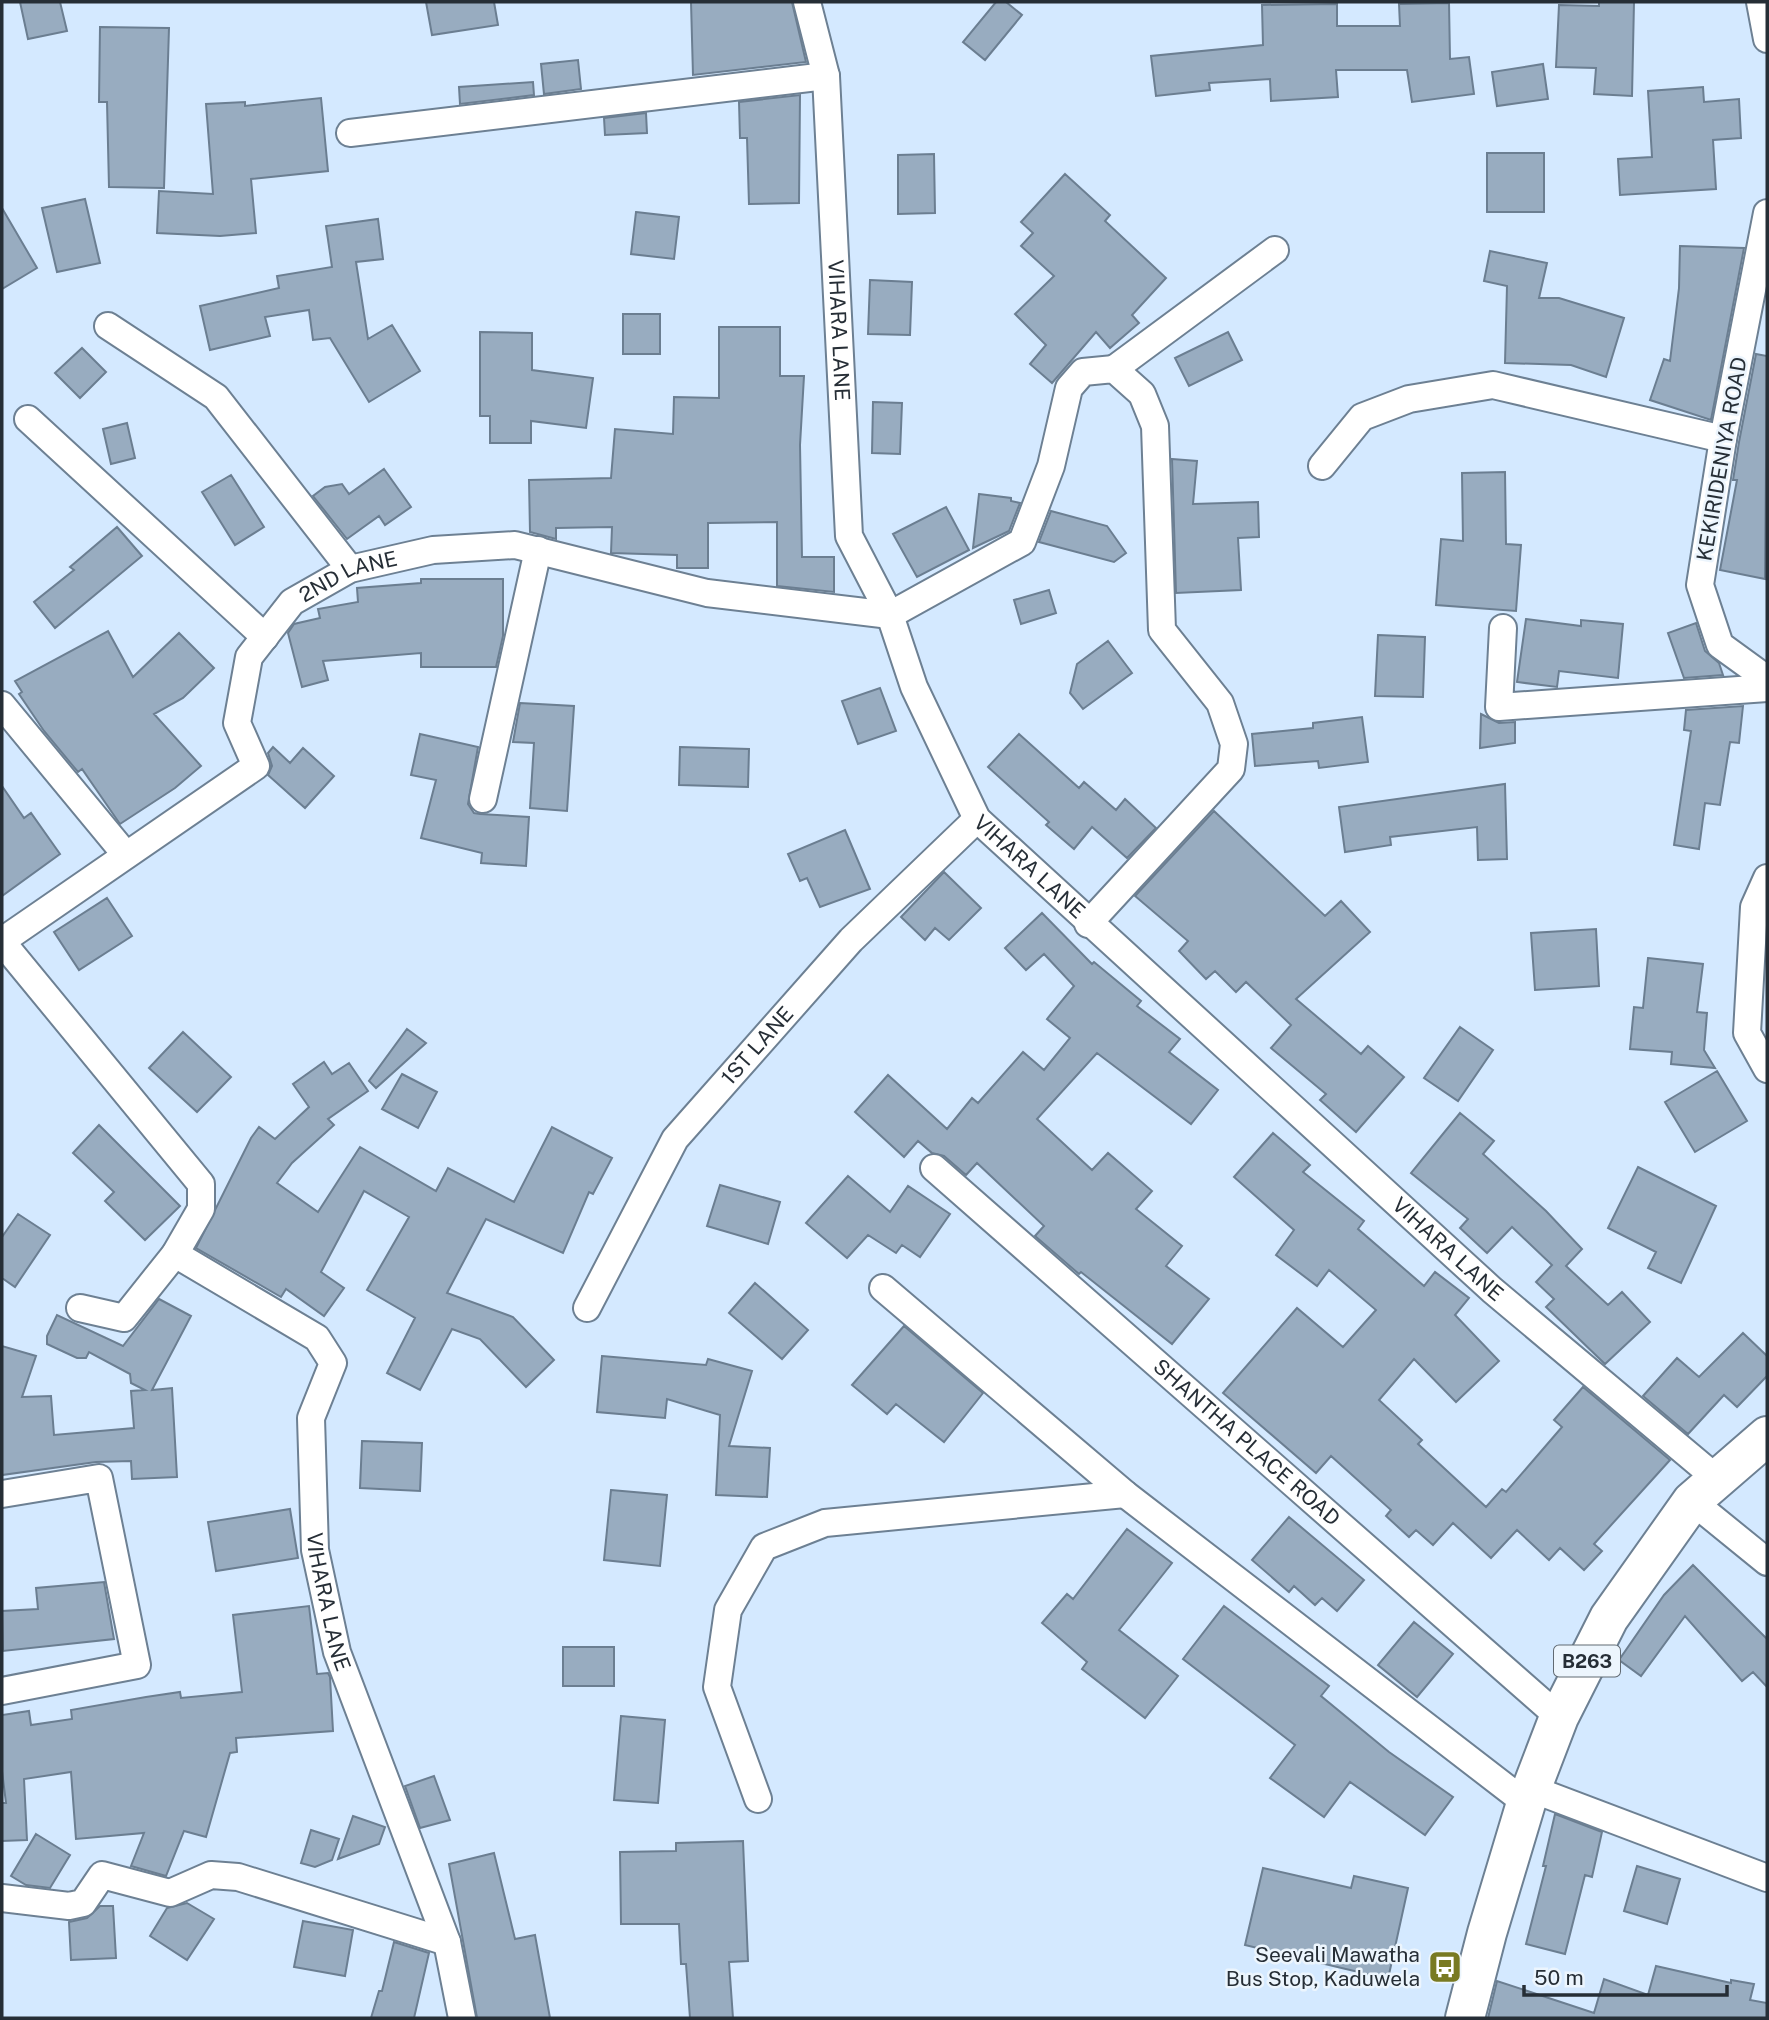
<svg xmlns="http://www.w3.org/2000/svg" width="1769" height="2020" font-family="'Public Sans',sans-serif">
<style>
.building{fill:#98acc0;stroke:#6b7e91;stroke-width:2}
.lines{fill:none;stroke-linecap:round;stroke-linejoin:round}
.street-casing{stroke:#6d8093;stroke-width:30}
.primary-casing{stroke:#6d8093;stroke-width:42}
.street{stroke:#fff;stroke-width:26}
.primary{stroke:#fff;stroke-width:38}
.labels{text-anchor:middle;stroke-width:5;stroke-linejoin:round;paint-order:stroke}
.shield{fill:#ecf5fd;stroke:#616a72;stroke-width:2}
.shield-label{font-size:19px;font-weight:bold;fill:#262e36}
.street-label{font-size:21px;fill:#262e36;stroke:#ecf5fd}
.poi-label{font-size:21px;fill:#262e36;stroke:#ecf5fd;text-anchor:end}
</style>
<rect width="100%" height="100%" fill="#d4e9ff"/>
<path class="building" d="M20,2H60L67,31L28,39Z
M426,2H494L498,25L432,35Z
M691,2H792L806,62L693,75Z
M996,2H1006L1022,15L985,60L963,42Z
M1599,2H1634L1632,96L1594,94L1596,68L1556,67L1559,5L1599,6Z
M1449,3L1450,59L1469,57L1474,94L1412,102L1407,70H1336L1338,97L1271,101L1270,79L1209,83L1210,90L1156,96L1151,56L1263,45L1262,5L1337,4V26H1400L1399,4Z
M100,27L169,28L164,188L109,187L107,102H99Z
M578,60L581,89L544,94L541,64Z
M1543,64L1548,99L1497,106L1492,72Z
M533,82L534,95L460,104L459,87Z
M1703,87L1704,102L1739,99L1741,138L1713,140L1716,189L1620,195L1618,159L1652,157L1648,91Z
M800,95L799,203L749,204L747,138H740L739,102Z
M321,98L328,171L251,179L256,233L220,236L157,233L159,191L213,194L206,104L245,102V106Z
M646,113L647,133L605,135L604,118Z
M1487,153H1544V212H1487Z
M934,154L935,213L898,214V155Z
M1065,174L1110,215L1105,221L1166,278L1132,315L1139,323L1110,348L1096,332L1052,383L1030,364L1046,345L1015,314L1054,276L1021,246L1033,233L1021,222Z
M85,199L100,263L57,272L42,208Z
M2,208L37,268L2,289Z
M636,212L679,217L674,259L631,254Z
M378,219L383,259L356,262L368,339L392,325L420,371L369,402L330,338L313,340L309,310L265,317L270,336L210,350L200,306L279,288L277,276L332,267L326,226Z
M1680,246L1744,248L1711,420L1650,400L1664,359L1670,361L1679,288Z
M1490,251L1547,263L1539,298H1559L1624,318L1606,377L1571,365L1505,363L1507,286L1484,281Z
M870,280L912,282L910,335L868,334Z
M623,314H660V354H623Z
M719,327H780V376H804L800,445L802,557H834V592L777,586V522L708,523V568H677V555L611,553L612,527L556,528V539L530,532L529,480L611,478L615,429L673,434L674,397L719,398Z
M480,332L532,333V370L593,378L586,428L531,421V443H490V416H480Z
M1228,332L1242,360L1189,386L1175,358Z
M82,348L106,372L80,398L55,373Z
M1756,354L1767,356L1765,579L1720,570L1737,480H1733L1739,442Z
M873,402L902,403L900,454L872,453Z
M127,423L135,458L111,464L103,429Z
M1172,459L1197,461L1193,504L1258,502L1259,537L1238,538L1241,590L1176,593Z
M384,469L411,507L385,525L379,516L347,539L313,496L325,487L342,484L349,494Z
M1505,472L1506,544L1521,545L1516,611L1436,605L1441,539L1463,541L1462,473Z
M231,475L264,527L235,545L202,492Z
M979,494L1011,498V501L1020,503L1009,531L973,548Z
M946,507L969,550L917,577L893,534Z
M1051,511L1107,526L1126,553L1114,562L1039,542Z
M117,527L142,556L55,628L34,602L74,570L70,567Z
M421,579H503V636L496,667H421V653L323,661L328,680L302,687L288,633L294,624L320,618L318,609L358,602L357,588L421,583Z
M1049,590L1056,613L1021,624L1014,600Z
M1526,619L1581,626V620L1623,624L1618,678L1559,671L1557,687L1517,682Z
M1696,623L1705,651L1719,663L1723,675L1684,678L1668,633Z
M108,631L133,677L179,633L214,668L183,698L154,714L201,766L175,788L120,824L82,769L78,772L44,731L19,694L22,692L15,681Z
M1378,635L1425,637L1423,697L1375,696Z
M1108,641L1132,673L1083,709L1070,693L1077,664Z
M880,688L896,731L858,744L842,701Z
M520,703L574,706L567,811L530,808L534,743L513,742Z
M1743,706L1739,743L1730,742L1720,805L1705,803L1699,849L1674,845L1691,731L1684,730L1686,710Z
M1481,714L1499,723L1515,722V743L1480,748Z
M1362,717L1368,762L1319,768L1318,761L1255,766L1252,734L1313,728V723Z
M420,734L478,747L468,804L474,813L480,814L529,817L526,866L481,863L482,853L421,838L436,780L411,775Z
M1019,734L1079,788L1084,782L1116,810L1125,799L1156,828L1127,858L1092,827L1074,849L1046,825L1049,822L988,767Z
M273,747L290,763L303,748L334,776L305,808L268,775L272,766L268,753Z
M680,747L749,749L748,787L679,785Z
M1505,784L1507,859L1478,860L1477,827L1390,837L1391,845L1345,852L1339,807Z
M2,786L24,818L31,813L60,854L2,896Z
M1214,811L1325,916L1341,901L1370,932L1296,999L1361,1054L1368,1046L1404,1077L1356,1132L1320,1100L1326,1094L1271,1048L1291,1025L1246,982L1236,992L1215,971L1206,979L1179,951L1188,941L1135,896Z
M845,830L870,889L820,907L807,878L800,881L788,854Z
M944,872L981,908L949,940L935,928L925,940L901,917Z
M107,898L132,936L79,970L54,932Z
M1042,913L1092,964L1094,962L1141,1001L1137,1006L1180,1039L1169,1052L1218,1090L1191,1124L1097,1053L1037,1119L1092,1170L1108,1153L1152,1191L1136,1209L1182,1246L1166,1266L1209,1299L1172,1344L1081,1272L1079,1274L1035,1236L1044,1226L977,1163L966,1175L944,1156L932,1153L918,1141L904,1157L855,1112L888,1075L947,1129L972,1098L978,1103L1023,1052L1044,1070L1070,1038L1047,1019L1074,986L1044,954L1026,970L1005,948Z
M1596,929L1599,986L1535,990L1531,933Z
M1648,958L1703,964L1697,1012L1707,1013L1704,1050L1715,1068L1671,1064L1672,1052L1630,1049L1634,1007L1643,1008Z
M1460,1027L1493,1050L1458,1101L1424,1078Z
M407,1029L426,1043L376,1088L369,1081Z
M183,1032L231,1077L197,1112L149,1068Z
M324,1062L332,1074L349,1063L368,1091L328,1119L334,1125L292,1163L277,1183L318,1212L360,1147L436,1191L448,1168L514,1202L552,1127L612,1158L593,1194L589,1192L563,1253L486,1219L447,1293L513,1317L554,1360L526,1387L480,1339L452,1329L420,1390L387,1373L415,1318L367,1290L409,1217L364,1191L321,1272L344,1288L324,1316L286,1289L281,1297L196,1248L251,1138L259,1127L275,1139L309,1107L293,1084Z
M1717,1071L1747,1121L1695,1152L1665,1102Z
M402,1074L437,1092L418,1128L382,1109Z
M1460,1113L1494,1141L1483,1154L1546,1211L1582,1249L1566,1266L1608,1305L1622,1292L1650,1322L1605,1364L1546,1307L1554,1299L1536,1282L1552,1265L1512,1227L1487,1253L1460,1228L1468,1219L1411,1173Z
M99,1125L180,1206L145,1240L105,1201L114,1192L73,1153Z
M1273,1133L1310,1165L1303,1172L1364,1221L1358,1229L1424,1286L1435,1272L1469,1298L1455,1315L1499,1361L1456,1402L1414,1359L1379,1400L1422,1440L1418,1444L1486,1507L1502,1489L1506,1492L1562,1427L1554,1420L1583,1387L1670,1460L1594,1544L1602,1551L1584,1570L1560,1548L1549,1560L1517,1530L1491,1558L1453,1523L1433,1545L1416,1530L1409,1537L1386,1516L1391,1510L1331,1456L1316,1473L1223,1393L1297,1308L1343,1347L1376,1310L1329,1270L1317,1286L1276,1255L1294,1230L1234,1177Z
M1638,1167L1716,1206L1681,1283L1648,1268L1656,1252L1608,1228Z
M848,1176L890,1212L908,1186L950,1214L920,1257L902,1245L896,1253L868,1235L847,1258L806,1223Z
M720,1185L780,1202L768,1244L707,1226Z
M18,1214L50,1235L15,1287L2,1278V1237Z
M755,1283L808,1330L782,1359L729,1313Z
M159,1299L191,1316L152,1390L172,1388L177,1477L132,1479L131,1461L96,1462L2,1475V1346L36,1356L22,1397L51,1396L54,1435L134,1428L131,1391L145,1390L131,1383L130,1374L89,1352L86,1358H77L47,1344V1336L57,1315L123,1346Z
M904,1326L983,1393L944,1442L896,1404L887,1414L852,1385Z
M1743,1333L1767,1356V1376L1737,1407L1724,1395L1688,1434L1643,1396L1677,1358L1699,1377Z
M602,1356L706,1365L708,1359L752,1371L729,1446L770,1448L767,1497L716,1495L720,1415L667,1399L665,1418L597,1412Z
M362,1441L422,1443L420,1491L360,1488Z
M611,1490L667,1495L660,1566L604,1560Z
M290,1509L298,1558L216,1571L208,1522Z
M1289,1517L1364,1580L1337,1611L1322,1598L1315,1605L1294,1586L1289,1592L1252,1560Z
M1127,1529L1172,1563L1119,1630L1178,1676L1145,1718L1082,1669L1087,1662L1042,1623L1067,1594L1073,1599Z
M1693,1565L1767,1639V1687L1753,1672L1742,1681L1685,1616L1641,1676L1619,1660L1664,1595Z
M104,1582L114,1639L3,1651L2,1611L38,1609L36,1588Z
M309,1606L317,1674L328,1673L330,1677L333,1731L236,1738L237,1752L230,1753L206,1837L184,1831L166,1876L131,1866L144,1833L76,1839L71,1772L24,1779L27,1840L2,1841V1803H6L2,1771V1715L29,1711L31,1725L72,1719L71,1710L146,1697L180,1692L181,1698L242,1692L233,1615Z
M1224,1606L1329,1686L1321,1696L1389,1752L1453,1797L1425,1835L1350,1782L1324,1817L1270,1778L1295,1745L1183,1659Z
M1414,1622L1453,1654L1417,1697L1378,1665Z
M563,1647H614V1686H563Z
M621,1716L665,1720L658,1803L614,1800Z
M434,1776L450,1820L420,1828L405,1786Z
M1555,1814L1602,1832L1592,1877L1585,1875L1565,1954L1526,1944L1546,1866H1543Z
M353,1816L385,1827L379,1844L338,1859Z
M311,1830L339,1839L332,1860L315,1867L301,1863Z
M36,1834L70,1855L50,1888L26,1885L11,1876Z
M743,1841L748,1961L729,1962L733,2018H690L686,1964H681L679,1924H621L620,1852L676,1851V1843Z
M494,1853L515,1939L535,1935L550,2018H477L449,1864Z
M1637,1866L1680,1879L1667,1924L1624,1911Z
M1263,1868L1351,1888L1354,1876L1408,1888L1388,1979L1245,1945Z
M187,1903L214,1919L187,1960L150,1936L167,1908Z
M100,1906H113L116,1958L71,1960L69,1922L87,1918Z
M303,1921L353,1930L345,1976L294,1967Z
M394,1942L429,1953L414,2018H371L379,1991H382Z
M1656,1966L1731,1983V1980L1754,1984L1750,2000L1767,2003V2018H1488L1497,1981L1594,2013L1604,1979L1648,1995Z"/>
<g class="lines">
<defs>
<g id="street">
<path id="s1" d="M807,2L826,76L849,536L890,615L914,687L977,819L1492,1290L1716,1478"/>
<path d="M1760,2L1767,39"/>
<path d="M350,133L826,76"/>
<path d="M1767,213L1723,439L1700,585L1720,645L1767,679"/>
<path d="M108,326L216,397L350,569"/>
<path d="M1114,369L1275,250"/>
<path d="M28,419L265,637"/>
<path d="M1322,466L1362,417L1409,399L1493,385L1723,439"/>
<path d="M1503,628L1499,707L1767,688"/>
<path d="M2,705L126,855"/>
<path d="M483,799L538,550"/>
<path d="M1767,878L1754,907L1747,1033L1767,1069"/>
<path id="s2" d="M2,941L256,766L237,723L249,657L292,602L350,569L433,550L515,545L707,593L890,615L1022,542L1051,466L1069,388L1083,372L1114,369L1142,394L1155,426L1162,630L1220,703L1234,744L1231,769L1088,924"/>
<path d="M2,942L201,1184V1209L175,1254L124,1318L80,1308"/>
<path id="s3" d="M934,1168L1559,1717"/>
<path id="s4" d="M175,1254L317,1338L333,1363L311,1418L315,1550L337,1652L447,1942L462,2018"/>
<path d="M883,1288L1125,1494L1526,1803"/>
<path id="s5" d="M587,1308L675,1139L851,940L977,819"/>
<path d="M2,1494L99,1478L137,1665L2,1691"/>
<path d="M1692,1501L1767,1562"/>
<path d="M1532,1789L1767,1878"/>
<path d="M758,1799L717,1687L728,1610L764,1547L825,1523L1125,1494"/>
<path d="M2,1898L69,1906L83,1903L102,1875L170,1893L211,1875L238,1877L447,1942"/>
</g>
<path id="primary" d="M1465,2018L1487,1933L1526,1803L1559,1717L1609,1618L1692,1501L1767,1436"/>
</defs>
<use href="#street" class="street-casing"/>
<use href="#primary" class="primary-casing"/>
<use href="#street" class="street"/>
<use href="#primary" class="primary"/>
</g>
<defs>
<symbol id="bus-square" viewBox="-11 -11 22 22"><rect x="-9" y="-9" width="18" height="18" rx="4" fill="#797a22" stroke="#ecf5fd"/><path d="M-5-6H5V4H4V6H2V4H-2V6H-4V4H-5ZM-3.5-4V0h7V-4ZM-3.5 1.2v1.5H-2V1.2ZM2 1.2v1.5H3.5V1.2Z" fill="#fff"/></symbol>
</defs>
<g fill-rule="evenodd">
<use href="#bus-square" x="1426" y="1948" width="38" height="38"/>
</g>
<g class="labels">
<rect class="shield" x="1554" y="1645.5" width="66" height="31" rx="5"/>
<g class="shield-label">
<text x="1587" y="1668">B263</text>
</g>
<g class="street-label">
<text dy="7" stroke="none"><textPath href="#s1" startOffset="331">VIHARA LANE</textPath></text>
<text transform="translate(1722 459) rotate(-80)" y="7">KEKIRIDENIYA ROAD</text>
<text dy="7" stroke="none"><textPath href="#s2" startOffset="555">2ND LANE</textPath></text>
<text dy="7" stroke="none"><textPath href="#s1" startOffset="919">VIHARA LANE</textPath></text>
<text dy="7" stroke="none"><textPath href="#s5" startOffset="315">1ST LANE</textPath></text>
<text dy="7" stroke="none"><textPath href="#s1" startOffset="1486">VIHARA LANE</textPath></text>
<text dy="7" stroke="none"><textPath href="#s3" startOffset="416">SHANTHA PLACE ROAD</textPath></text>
<text dy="7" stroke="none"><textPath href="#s4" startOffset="439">VIHARA LANE</textPath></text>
</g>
<g class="poi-label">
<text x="1420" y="1962">Seevali Mawatha<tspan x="1420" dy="24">Bus Stop, Kaduwela</tspan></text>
</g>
</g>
<rect width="1769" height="2020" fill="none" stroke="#262e36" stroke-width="7"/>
<path d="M1524 1985v10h203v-10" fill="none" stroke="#262e36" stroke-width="3.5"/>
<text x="1534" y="1985" font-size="21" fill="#262e36" stroke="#ecf5fd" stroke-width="5" paint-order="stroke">50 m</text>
</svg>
